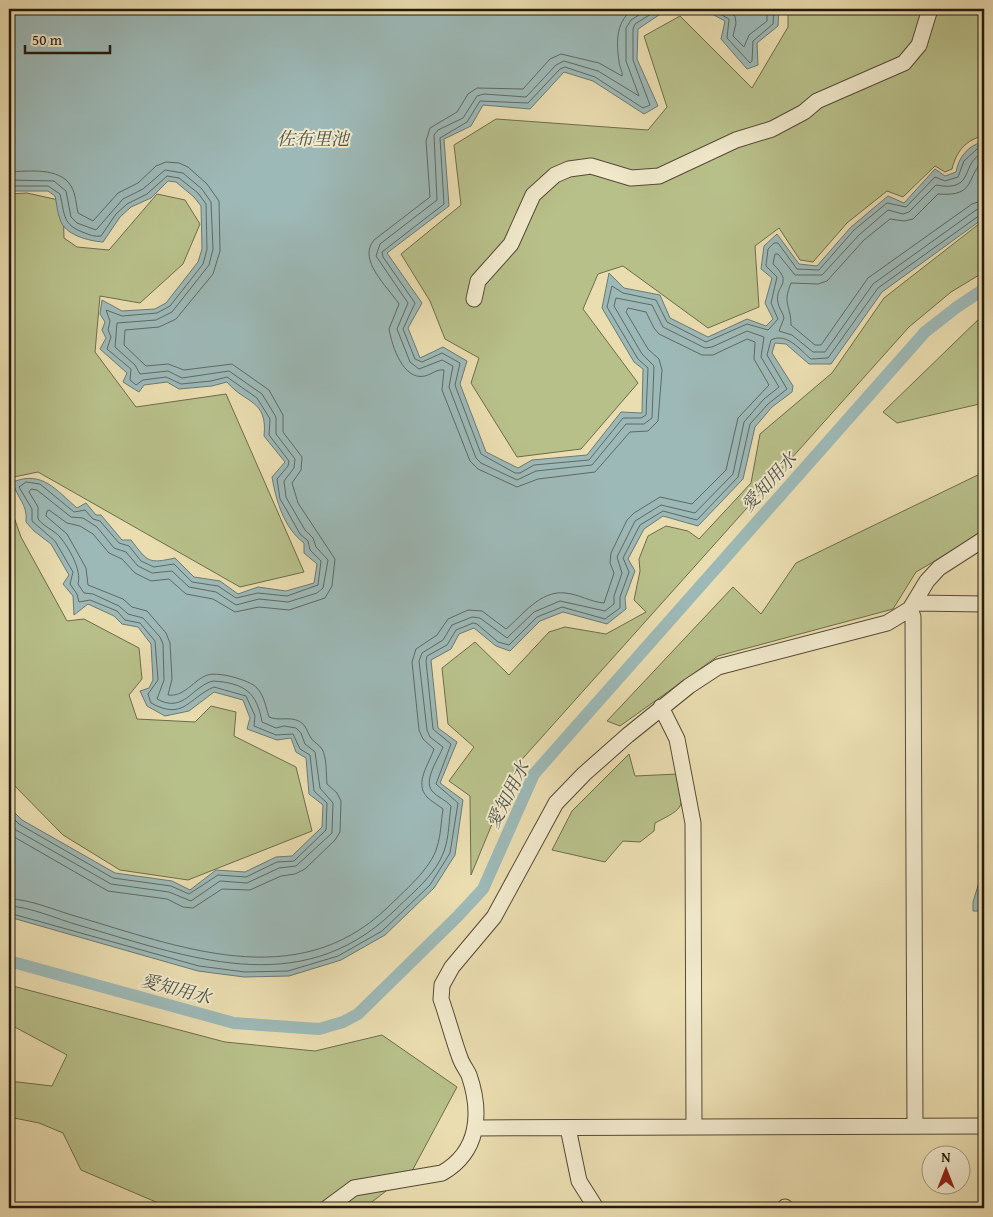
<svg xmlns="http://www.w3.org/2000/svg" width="993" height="1217" font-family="'Gentium Book Plus','Noto Serif JP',serif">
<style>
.green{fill:#b8c08a;stroke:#6e6c4c}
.water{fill:#9db9b7;stroke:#6c7973}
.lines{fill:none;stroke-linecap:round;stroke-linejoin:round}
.shore{stroke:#606962;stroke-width:1}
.canal{stroke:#9db9b7;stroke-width:12}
.minor-casing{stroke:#554a36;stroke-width:17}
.minor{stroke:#f1e9cc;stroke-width:15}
.labels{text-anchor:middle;stroke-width:4;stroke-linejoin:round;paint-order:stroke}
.water-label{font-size:18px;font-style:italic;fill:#4e5148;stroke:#f1e9cc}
</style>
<rect width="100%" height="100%" fill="#eaddb0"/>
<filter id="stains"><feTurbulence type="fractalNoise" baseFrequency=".004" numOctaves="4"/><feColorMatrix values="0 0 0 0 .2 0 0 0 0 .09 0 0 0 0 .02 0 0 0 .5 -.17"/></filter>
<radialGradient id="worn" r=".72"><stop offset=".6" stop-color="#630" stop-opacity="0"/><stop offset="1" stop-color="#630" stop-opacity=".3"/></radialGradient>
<path class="green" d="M788,9H984V136C966,139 956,152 952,169L945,172L935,166L903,197L887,191L847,223L813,262L800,260L779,228L755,246L759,307L708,328L623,266L598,274L583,309L638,383L581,449L517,457L471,383L479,358L445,339L430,301L401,254L461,205L454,145L496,119L648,130L667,107L644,36L680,16L752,88L788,27Z
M27,193L63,201L64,238L77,247L109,250L157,194L185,200L200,224L183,264L140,303L100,296L95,352L136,407L226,394L304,572L240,587L38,472L9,478V194Z
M984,220V272L951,292L909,327L516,766L471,875L470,796L449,781L474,747L448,724L442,668L475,642L509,675L549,632L565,627L606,634L646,612L634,600L640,571L639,559L648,536L666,526L688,531L699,539L751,483L760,434L832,373L884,298Z
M984,314V403L897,423L883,412Z
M984,472V532L916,572L893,609L718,656L620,726L607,721L733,587L761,614L796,563Z
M9,503L21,537L67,621L84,619L139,648L142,679L129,695L137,719L195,722L211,706L236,712L234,736L296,767L312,831L188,880L120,870L63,835L9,780Z
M629,754L635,776L678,774C684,808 686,807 655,823L654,831L640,842L623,841L605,862L552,850L572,811Z
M9,985L225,1042L315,1051L382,1035L457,1087L412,1171L364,1208H170L81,1170L63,1133L39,1123L9,1117V1081L52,1086L67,1055L9,1024Z"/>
<path class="water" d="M9,9H668L638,29L637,59L658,106L644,114L593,81L564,72L530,109L483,105L471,126L444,139L449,206L387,253L422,303L408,328L420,358L443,347L467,361L460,384L486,452L518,468L532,460L587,455L621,412L642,413L643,369L634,362L602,308L609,273L624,288L660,295L670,318L708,337L747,319L766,326L773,319L765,303L772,278L761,269L764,246L777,234L799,264L817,266L851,227L888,196L904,203L935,169L945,176L956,172C959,156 968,146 984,141V218L882,292L831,364H809L786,344L775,343L772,353L793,386L792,392L772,407L755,427L743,479L698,526L663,516L644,529L628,559L635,571L625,598L626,609L607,624L563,612L540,621L510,651L496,646L474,628L459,634L451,649L431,660L438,728L457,742L440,783L463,800L455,855L434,888L385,935L341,960L289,976L244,977L198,971L9,917V807L22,820L115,873L172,881L190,890L216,870L245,872L276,857L292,856L322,827L323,805L309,794L306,758L296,752L291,738L277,740L247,729L250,718L243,700L214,692L189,711L165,716L147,706L140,691L149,688L153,680L151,644L138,627L122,624L114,616L88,604L74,615L73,596L63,584L69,575L51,544L34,531L26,522C28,504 17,499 13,482C42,470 56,490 77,508L86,503L96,515H101L122,540H131C148,562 148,564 175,558L194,577L220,581L238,594L258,587L286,591L314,583L317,564L304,553V543C284,528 276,501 272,477L285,462L264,436C268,399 245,404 227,382L212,386L179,389L167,382L144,385L139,392L123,382L127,373L100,349L106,338L102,330L105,322L100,314L102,300L122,311L155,309L166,303L198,262L202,249L201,206L194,197L176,182L168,181L151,198L131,207L120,217L103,242C89,241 64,235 60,219C57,212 57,204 55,196L48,191H9Z
M703,9H779L778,26L757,43L758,65L747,69L721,39L725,21Z
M984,866V911H973V902Z"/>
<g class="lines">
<path class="shore" d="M659,9L635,24L633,29V60L650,105L643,108L595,77L565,67L560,69L528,103L480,101L467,122L440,138L444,204L382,252L383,257L415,303L403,329L415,359L422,362L442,353L460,363L455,385L481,454L515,473H520L534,465L589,460L623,418H641L646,415L648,368L638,359L607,307L612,286L623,293L656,300L667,322L706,342L747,324L768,330L778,319L771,303L777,277L766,266L768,249L774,243H778L797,269L819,270L854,230L887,203L906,207L935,177L945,181L958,177L964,161L977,149L984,146
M711,9L729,19L727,38L750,63L752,61L753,41L773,24L774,9
M725,9L735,16L736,23L733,36L744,47L749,35L767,21V9
M984,153C959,161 977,193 936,185L909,212L903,214L888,210L859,235L822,275H795L778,254H775L773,264C795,285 774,284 778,303C779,308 783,313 784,318L779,331L792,335L813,352H825L873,284L976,210L984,208
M984,160C965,177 977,197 938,194L913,219L904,221L890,219L864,240L827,281L818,284L791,283C782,305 791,305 791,325L815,345H821L868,278L972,204L984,200
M9,172C28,171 60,167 71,186C76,194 76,205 78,213L93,221L118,193L138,183L156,166L166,162L179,163L188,167L207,184L219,201L220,251L213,274L176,319L159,327L125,330L124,345L146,366L168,364L184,370L232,364L269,390L283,415V432L302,457L301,470L292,483L298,503L335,559L332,586L325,598L289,610L259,607L235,612L213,599L186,594L169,579L151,581L135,573L122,559L109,553L93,534L80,526L67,523L49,510L47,511L46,516L67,534L86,568L88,585L123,599L132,607L147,611L166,633L170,643L172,679L168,695C184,697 192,682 205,676C215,670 250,680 257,688C264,695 266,708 269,717C278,721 287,717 296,720C306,723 306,730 311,738C313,742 319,744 322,749C327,758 326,773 327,784L337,793L341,801L340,832L335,840L305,869L295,874L281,876L250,890L222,889L193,908L183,907L167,899L108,891L9,834
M9,180L54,181L66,191L71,217L77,223L96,230L123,199L143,189L165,170L183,173L202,189L211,202L213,249L209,265L172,312L156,320L117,323L115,347L135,365L140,374L168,371L182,378L229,371L262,394L276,417V434L295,459L294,468L284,481L286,497L291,506L305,530L313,538L316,547L328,560L323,588L317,593L288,602L259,599L236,605L216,592L189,587L172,571L152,573L138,566L126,552L114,548L97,527L83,518L71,517L37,490L31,489L29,492L38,507V519C44,527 54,530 60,537C69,548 82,570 78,584L84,593L93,594L119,606L128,614L143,618L160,637L163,644L164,680L157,699C184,714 192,686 213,681C244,683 257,692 262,722L276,728L284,726L296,728L301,733L305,744L315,752L320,788L333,803L332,833L296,866L279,868L247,883L220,881L191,901L169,892L111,884L16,830L9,823
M9,186H48L60,194C65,215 62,225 85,233C90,235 95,237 101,236L116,214L127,204L147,194L167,176L179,178L198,193L206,204L207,249L203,264L170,306L157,313L122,316L106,310L110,321L108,330L111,337L107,349L131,369L130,380L136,385L143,380L166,377L181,384L211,381L227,377L257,398L270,419L269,435L289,461L288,466L277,479L280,499L286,509L300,534L308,541L310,550L321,561L318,585L287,596L258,593L236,598L218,586L192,582L174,564L154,567L141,561L129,546L119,543L100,521L93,519L85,510L74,512L40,484L26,482L19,487L32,509V521L55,541L73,572L70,584L77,594L79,602L90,600L117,611L125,620L140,623L155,641L158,680L148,694L151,703C184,721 188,698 214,687L246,696L255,716L254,726L276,735L293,734L300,749L310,755L314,791L327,803L326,830L294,861L277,862L246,877L218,875L189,894L171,886L113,878L19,824L9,814
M9,899C30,899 54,910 75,916C178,946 296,995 387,908C403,892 431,869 437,847C441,835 441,821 443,809C438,805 432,802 427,797C414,783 429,764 434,749L423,739L419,730L412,662L416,649L437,635L448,619L468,610L482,611L506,629C522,616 540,590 565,593C578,594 591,602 604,603L614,573L610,563L611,553L627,520L634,513L660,497L692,504L726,470L738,418L769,385L754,359L755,342L747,339L713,355H702L659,334L654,328L646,312L628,308L626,312L648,349L659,359L662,370L658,421L648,431L630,432L595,472L538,479L517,487L478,469L470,461L442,390L444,370C437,369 432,374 425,376C403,381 392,346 389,329L399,304C388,287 357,260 374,240L430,197L426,141L430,128L457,112L468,94L477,88L523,89L550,59L561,54L599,63L622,76C623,71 619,67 619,61C616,41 616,20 634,9
M9,906C31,907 57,919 78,925C186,956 299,1002 393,912C411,894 436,875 444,851C449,838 449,820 451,806C446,800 437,797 432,791C423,780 439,758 443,747L430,737L427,730L419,661L422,653L443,640L452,625L472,617L480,618L507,638L534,612L560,601L605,611L614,604V596L622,573L617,557L635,521L661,505L695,513L733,474L744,422L764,399L779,387L761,357L764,337L747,331L712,347L705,348L663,327L652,305L616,298L614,306L642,354L654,366L652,418L644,424H626L592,465L536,471L517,480L481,463L476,458L449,387L453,366L442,360L419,369L410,362L397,329L408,303L376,256L380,244L437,200L434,135L438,130L463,118L477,96L484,94L526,97L556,65L564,61L598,71L639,96L626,61V28L631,20L648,9
M9,913L199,966L245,972L288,971L338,956L382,931L430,885L450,853L458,803L436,784L451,744L433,729L426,661L427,656L447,645L456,630L473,623L477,624L498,642L509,645L537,617L562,607L605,619L620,608V597L629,572L623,558L640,525L663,511L697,520L738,477L750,424L768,404L787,389L767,355L771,340C787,332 800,350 811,359L828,358L878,288L980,215L984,214"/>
<path class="canal" d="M9,961L234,1023L319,1029L343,1022L358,1014L457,917L483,889L534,774L925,332L957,307L984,289"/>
<defs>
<path id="minor" d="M474,299L478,281L511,244L533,195L555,175L569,169L591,166L631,178L659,176L736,140L772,129L804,112L817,101L904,63L919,45L930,9
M915,603L984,604
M910,609L913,617L915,1126
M661,707L677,739L693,823L694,1127
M476,1128L984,1126
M568,1128L579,1181L596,1208
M785,1207V1208
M327,1208L354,1188L442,1173C479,1152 482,1113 469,1075C466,1069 462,1064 460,1058C453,1039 448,1019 441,999L442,985L452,967L494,917L556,803L584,774L628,735L689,686L718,667L887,623L910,609L927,581L939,568L984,539"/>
</defs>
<use href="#minor" class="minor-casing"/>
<use href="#minor" class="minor"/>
</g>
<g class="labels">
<g class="water-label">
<text x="313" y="145">佐布里池</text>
<text transform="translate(769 482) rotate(-48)" y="6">愛知用水</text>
<text transform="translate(508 795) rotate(-63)" y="6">愛知用水</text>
<text transform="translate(176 989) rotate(15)" y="6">愛知用水</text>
</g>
</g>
<rect width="993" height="1217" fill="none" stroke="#eaddb0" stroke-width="30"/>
<rect x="10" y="10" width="973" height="1197" fill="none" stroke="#23190d" stroke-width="2.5"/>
<rect x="15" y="15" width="963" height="1187" fill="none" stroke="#23190d"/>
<g transform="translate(946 1170)"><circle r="24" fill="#f1e9cc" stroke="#9f9680"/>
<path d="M0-4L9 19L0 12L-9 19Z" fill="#8f2418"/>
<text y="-8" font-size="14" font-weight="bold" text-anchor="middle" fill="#23190d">N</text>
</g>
<path d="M25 45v8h85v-8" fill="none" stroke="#23190d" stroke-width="2.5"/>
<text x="32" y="45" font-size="15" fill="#23190d" stroke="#f1e9cc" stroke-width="4" paint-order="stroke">50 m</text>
<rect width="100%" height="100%" filter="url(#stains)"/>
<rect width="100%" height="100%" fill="url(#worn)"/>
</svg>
